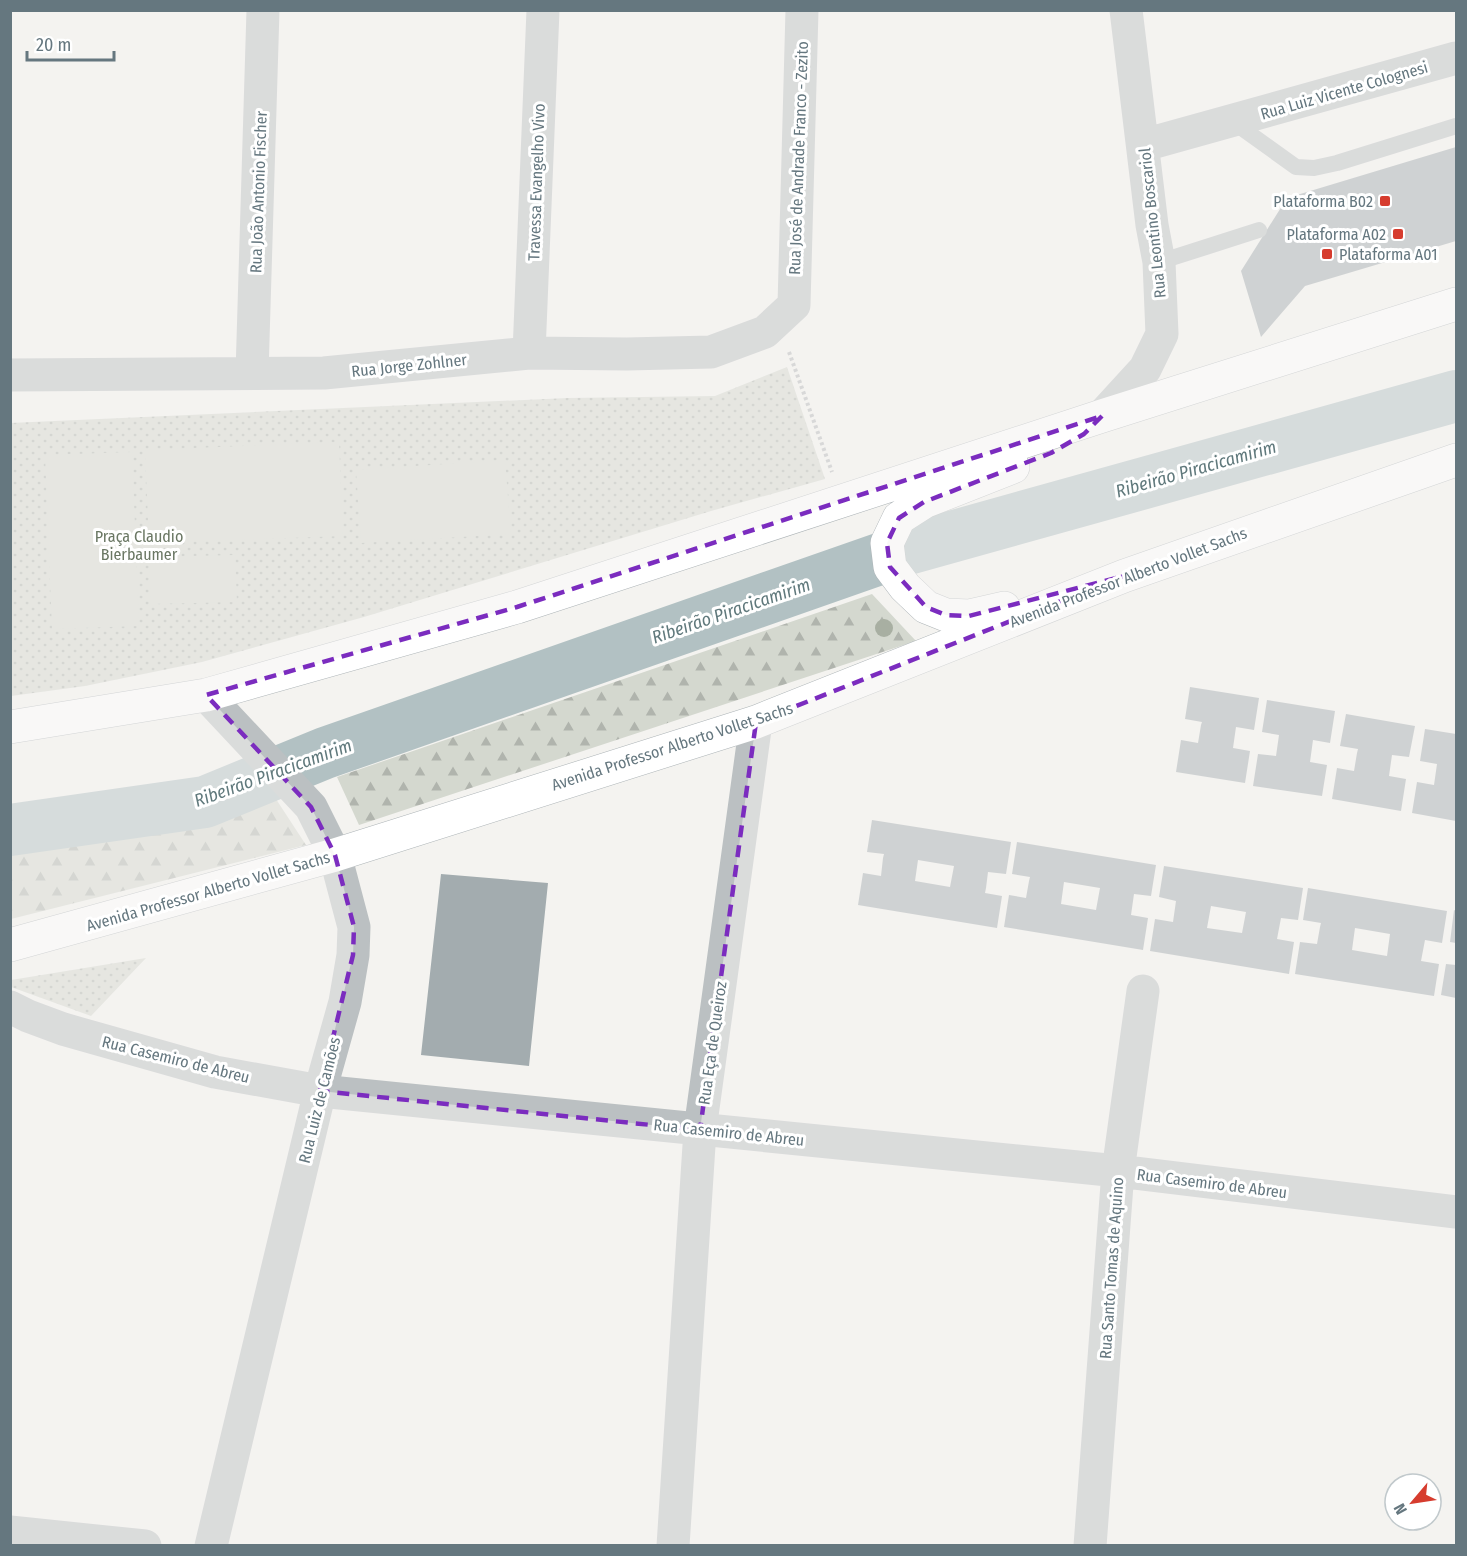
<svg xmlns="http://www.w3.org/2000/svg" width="1467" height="1556" font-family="'Fira Sans Condensed',sans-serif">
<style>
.grass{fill:url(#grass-dots)}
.forest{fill:url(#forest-firs)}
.pitch{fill:#d4d8cf}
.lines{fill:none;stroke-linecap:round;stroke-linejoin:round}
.river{stroke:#b2c1c3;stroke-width:52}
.building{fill:#a3acaf;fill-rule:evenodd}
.secondary-casing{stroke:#adb4b7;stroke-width:34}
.path{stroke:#b5b9ba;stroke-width:4;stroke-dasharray:3 3;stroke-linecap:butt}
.service{stroke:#bbc0c2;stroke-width:16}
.minor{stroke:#bbc0c2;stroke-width:33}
.secondary{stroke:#fff;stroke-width:33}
.tree{fill:#a8afa2}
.marked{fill:none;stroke:#7b2cbf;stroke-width:4.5;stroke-dasharray:12 8;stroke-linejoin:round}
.poi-dot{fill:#d63c2e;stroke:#fff;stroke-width:2}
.labels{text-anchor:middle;stroke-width:6;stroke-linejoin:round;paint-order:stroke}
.street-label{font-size:16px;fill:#65777f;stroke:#fff}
.poi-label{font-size:16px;fill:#65777f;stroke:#fff;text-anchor:end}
.park-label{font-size:16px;fill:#6a7763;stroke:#fff}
.water-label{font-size:18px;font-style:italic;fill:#60797c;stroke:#fff}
</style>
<defs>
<pattern id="grass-dots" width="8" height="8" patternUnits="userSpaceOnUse" patternTransform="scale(1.5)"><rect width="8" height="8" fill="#d4d8cf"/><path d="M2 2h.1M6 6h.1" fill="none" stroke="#b0b4ad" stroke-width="1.8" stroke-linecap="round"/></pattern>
<pattern id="forest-firs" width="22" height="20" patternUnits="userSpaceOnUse" patternTransform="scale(1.5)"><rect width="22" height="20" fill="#d4d8cf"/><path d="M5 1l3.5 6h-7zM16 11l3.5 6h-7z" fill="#b0b4ad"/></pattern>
</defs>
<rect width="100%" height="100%" fill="#f4f3f0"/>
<path class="grass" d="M787,367L825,479L711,511L364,617L202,662L85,686L11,696L10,423L568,398L715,396Z
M146,958L91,1016L11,987V980Z"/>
<path class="forest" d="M872,594L916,641L359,825L337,777Z
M274,796L306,845L11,919V850L179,831Z"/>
<path class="pitch" d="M339,442L343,536L149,543L145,450Z
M132,452L139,626L52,629L45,455Z
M505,460L511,534L361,543L356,470Z
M235,555L237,602L151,604L149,557Z"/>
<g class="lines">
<path class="river" d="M10,830L205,802L325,753L908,549L1456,396"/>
</g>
<path class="building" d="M1456,147V241L1305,286L1261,337L1241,271L1287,198Z
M1190,687L1259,698L1254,730L1236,727L1233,748L1250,751L1245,783L1176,772L1181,740L1198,743L1201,725L1202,722L1185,719Z
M1267,700L1335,711L1330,743L1313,740L1310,762L1327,765L1322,796L1253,786L1258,754L1276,756L1279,735L1262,732Z
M1346,714L1415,726L1409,757L1392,755L1389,776L1406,779L1401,811L1332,799L1337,768L1354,771L1357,753L1358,749L1340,746Z
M1425,729L1456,734V821L1412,813L1417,782L1434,785L1437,764L1420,761Z
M872,820L1011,842L1006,874L988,872L986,888L985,893L1002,896L997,928L858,905L863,873L881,876L883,858L884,854L867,852ZM918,860L954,866L950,887L915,881Z
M1017,842L1156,865L1151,896L1134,894L1131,915L1148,918L1143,950L1004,927L1009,895L1026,898L1029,881L1030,877L1012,874ZM1064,882L1100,888L1096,910L1061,904Z
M1164,866L1303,888L1298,920L1281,918L1277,939L1294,942L1289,974L1150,951L1155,919L1173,922L1176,901L1159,897ZM1211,906L1246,912L1242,933L1207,928Z
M441,874L548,883L529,1066L421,1055Z
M1308,888L1447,911L1442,943L1425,940L1421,961L1439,964L1434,996L1295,974L1300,942L1317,944L1320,927L1321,923L1303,920ZM1355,928L1390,934L1387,956L1352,950Z
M1454,910L1456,911V943L1450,942Z
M1446,964L1456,965V998L1441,995Z"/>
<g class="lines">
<defs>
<path id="secondary" d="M1004,608L969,616L946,615L926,607L905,587L890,567L887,543L899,518L924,502L1013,467
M10,727L206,695L517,607L1102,416L1456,304
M10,945L335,855L756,722L1124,576L1456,460"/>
</defs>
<use href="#secondary" class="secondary-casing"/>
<path class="path" d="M789,352L832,472"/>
<path class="service" d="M1232,121L1296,167L1314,168L1337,163L1456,126
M1159,262L1259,230"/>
<path class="minor" d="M1144,145L1456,58
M529,353L543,10
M252,373L263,10
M10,375L324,373L529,353L627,354L711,352L765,332L794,305L802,10
M1102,416L1145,369L1162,334L1159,262L1152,225L1126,10
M206,695L311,807L335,855L354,927L353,955L345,1002L320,1091L211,1546
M10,1007L28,1016L63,1029L215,1072L320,1091L1118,1171L1456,1212
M10,1532L145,1546
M673,1546L700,1130L756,722
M1090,1546L1118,1171L1143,991"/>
<use href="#secondary" class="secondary"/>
</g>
<circle class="tree" cx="884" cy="628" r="9"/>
<path d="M0 0H1467V1556H0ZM1102,416L1084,434L1051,453L924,502L899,518L887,543L890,567L926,607L946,615L969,616L1124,576L756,722L700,1130L320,1091L353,955L354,927L335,855L311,807L206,695L517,607Z" fill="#f4f3f0" fill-opacity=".55" fill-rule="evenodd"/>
<path class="marked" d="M1102,416L1084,434L1051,453L924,502L899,518L887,543L890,567L926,607L946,615L969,616L1124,576L756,722L700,1130L320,1091L353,955L354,927L335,855L311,807L206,695L517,607Z"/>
<g class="poi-dot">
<rect x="1379" y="195" width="12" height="12" rx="3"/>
<rect x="1392" y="228" width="12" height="12" rx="3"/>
<rect x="1321" y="248" width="12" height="12" rx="3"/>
</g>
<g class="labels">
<g class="street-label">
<text transform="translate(1344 90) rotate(-16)" y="6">Rua Luiz Vicente Colognesi</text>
<text transform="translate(798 158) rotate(-88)" y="6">Rua José de Andrade Franco - Zezito</text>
<text transform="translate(536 182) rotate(-88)" y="6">Travessa Evangelho Vivo</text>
<text transform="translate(258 192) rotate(-88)" y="6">Rua João Antonio Fischer</text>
<text transform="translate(1152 223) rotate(-96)" y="6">Rua Leontino Boscariol</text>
<text transform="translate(409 365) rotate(-6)" y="6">Rua Jorge Zohlner</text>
<text transform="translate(1128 577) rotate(-21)" y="6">Avenida Professor Alberto Vollet Sachs</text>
<text transform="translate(672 746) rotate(-18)" y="6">Avenida Professor Alberto Vollet Sachs</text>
<text transform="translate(208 891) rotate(-16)" y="6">Avenida Professor Alberto Vollet Sachs</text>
<text transform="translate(712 1043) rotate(-82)" y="6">Rua Eça de Queiroz</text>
<text transform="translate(176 1059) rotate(14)" y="6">Rua Casemiro de Abreu</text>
<text transform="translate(319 1100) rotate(-76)" y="6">Rua Luiz de Camões</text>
<text transform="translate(729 1132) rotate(6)" y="6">Rua Casemiro de Abreu</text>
<text transform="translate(1212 1183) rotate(7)" y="6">Rua Casemiro de Abreu</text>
<text transform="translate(1111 1268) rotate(-86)" y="6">Rua Santo Tomas de Aquino</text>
</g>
<g class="poi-label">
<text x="1373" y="207">Plataforma B02</text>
<text x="1386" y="240">Plataforma A02</text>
<text x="1339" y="260" text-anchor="start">Plataforma A01</text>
</g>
<g class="park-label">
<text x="139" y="542">Praça Claudio<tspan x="139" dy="18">Bierbaumer</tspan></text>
</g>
<g class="water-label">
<text transform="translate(1196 469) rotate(-16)" y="6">Ribeirão Piracicamirim</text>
<text transform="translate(731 611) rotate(-19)" y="6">Ribeirão Piracicamirim</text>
<text transform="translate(273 773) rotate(-20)" y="6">Ribeirão Piracicamirim</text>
</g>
</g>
<rect width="1467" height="1556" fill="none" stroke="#65777f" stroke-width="24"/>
<g transform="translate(1413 1502) rotate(241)"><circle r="28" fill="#ffffff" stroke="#c1c9cc" stroke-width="1.5"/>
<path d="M0-4.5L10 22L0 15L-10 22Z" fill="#d63c2e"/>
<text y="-9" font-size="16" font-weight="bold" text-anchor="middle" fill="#65777f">N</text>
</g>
<path d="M27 51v9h87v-9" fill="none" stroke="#65777f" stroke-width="3"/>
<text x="36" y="51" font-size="18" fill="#65777f" stroke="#ffffff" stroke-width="4.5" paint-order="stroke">20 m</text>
</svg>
